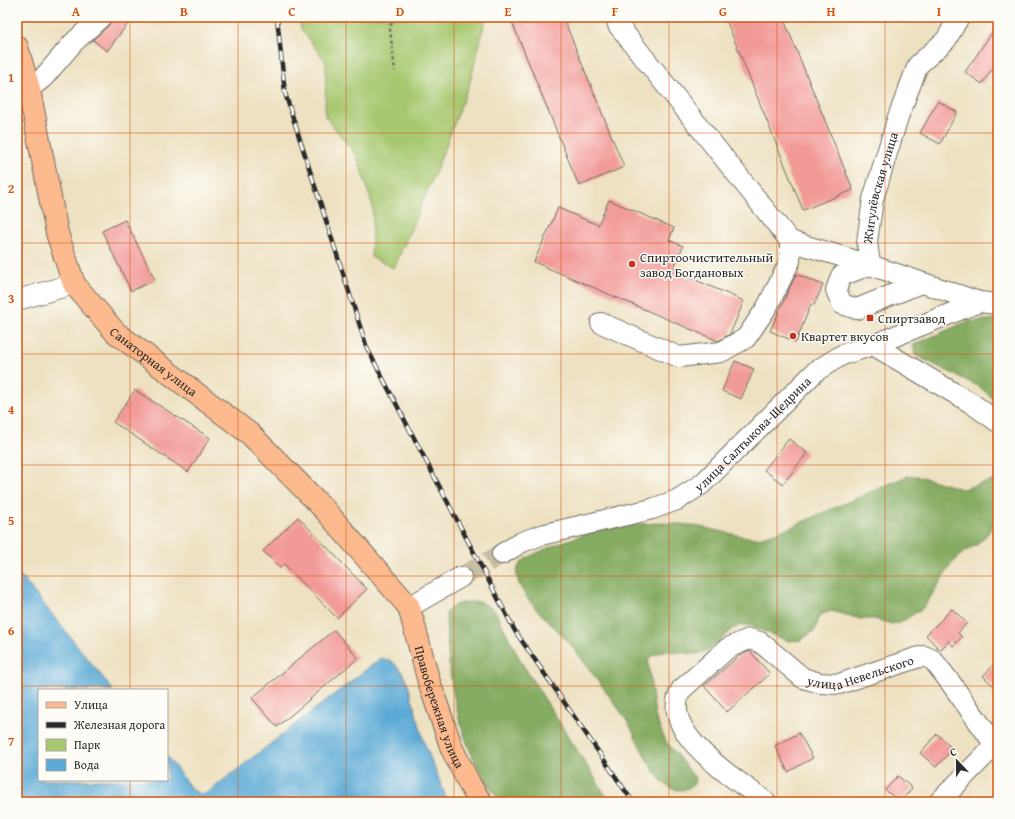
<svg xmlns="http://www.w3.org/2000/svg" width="1015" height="819" font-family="'Gentium Book Plus',serif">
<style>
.green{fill:#a8c870;stroke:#6a7a4e}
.forest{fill:#86ac62;stroke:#586c46}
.water{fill:#5caad6;stroke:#446a80}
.building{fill:#f29a97}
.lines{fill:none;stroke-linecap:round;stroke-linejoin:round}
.minor-tunnel{stroke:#c6bda3;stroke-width:20;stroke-dasharray:20 10;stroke-linecap:butt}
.minor-casing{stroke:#6f6b60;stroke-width:22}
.major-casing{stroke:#6f6b60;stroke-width:24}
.path{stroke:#6f6b60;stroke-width:2.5;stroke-dasharray:3 3;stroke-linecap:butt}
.minor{stroke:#fff;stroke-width:20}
.major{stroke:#fcba8e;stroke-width:22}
.rail-casing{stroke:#2b2b2b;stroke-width:4.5}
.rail{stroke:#fdfcf7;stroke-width:3;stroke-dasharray:9;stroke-linecap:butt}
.grid{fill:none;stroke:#d5540f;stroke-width:1;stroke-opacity:0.55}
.poi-dot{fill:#c8321e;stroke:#fdfcf7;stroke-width:1.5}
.labels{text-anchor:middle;stroke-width:3;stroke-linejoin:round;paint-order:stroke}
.street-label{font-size:13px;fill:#2b2b2b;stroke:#fdfcf7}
.poi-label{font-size:13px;fill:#2b2b2b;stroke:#fdfcf7;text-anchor:start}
.neatline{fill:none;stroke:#d5540f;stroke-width:1.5}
.grid-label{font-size:13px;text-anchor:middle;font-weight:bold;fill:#d5540f}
</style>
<rect width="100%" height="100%" fill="#fdfcf7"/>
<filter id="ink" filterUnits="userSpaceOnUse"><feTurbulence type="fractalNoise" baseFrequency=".025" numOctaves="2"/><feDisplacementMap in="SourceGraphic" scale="8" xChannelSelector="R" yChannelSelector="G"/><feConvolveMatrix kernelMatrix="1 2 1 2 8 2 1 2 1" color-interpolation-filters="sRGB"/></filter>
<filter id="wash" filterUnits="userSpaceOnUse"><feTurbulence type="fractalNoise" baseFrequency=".012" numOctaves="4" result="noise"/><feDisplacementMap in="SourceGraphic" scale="16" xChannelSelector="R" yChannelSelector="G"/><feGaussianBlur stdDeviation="0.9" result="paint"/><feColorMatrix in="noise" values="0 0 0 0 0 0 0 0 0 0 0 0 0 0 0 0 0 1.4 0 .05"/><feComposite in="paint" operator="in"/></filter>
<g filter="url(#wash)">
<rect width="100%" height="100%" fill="#ede1c1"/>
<path class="green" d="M299,17H486L470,82L438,166L394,268L371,257L373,207L357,156L325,116L326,62L301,29Z"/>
<path class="forest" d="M998,319V403L980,387L915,355L913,345L966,322Z
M907,476H918L962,489L998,479V512L989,532L978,544L964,552L951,565L924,607L900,623L892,624L875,619H861L831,611L820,615L815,630L801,640L788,641L749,625H740L732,629L711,649L704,652L697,654L664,651L652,656L648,661L655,716L665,740L695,778L694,784C662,811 639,739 627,721C617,706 606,691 595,677C585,663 574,648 562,635C550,622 503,583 521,563C527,556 538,553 546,549C593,528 644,518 695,526C706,528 752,539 758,538C784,532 808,519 832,509C857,498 882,487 907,476Z
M471,602H481L495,611L523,665L610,802H500C494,792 486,782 480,771C454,725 447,665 446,613C453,604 460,603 471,602Z"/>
<path class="water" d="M17,571L113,690H39V780H167V756L192,790L201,794L207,793L381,658L392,661L402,672L408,684L424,742L448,802H17Z"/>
<g id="blocks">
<path class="building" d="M112,17H133L107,51L93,40L109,25Z
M510,17H563L624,167L579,186Z
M725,17H783L853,190L803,210Z
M998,24V60L982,84L965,72Z
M938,101L957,112L940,144L920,133Z
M609,200L674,228L669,240L683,246L673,270L744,301L730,334L718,341L534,262L558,208L598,225Z
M125,220L155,280L131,291L102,231Z
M796,274L823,285L814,305L811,304L796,342L770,331Z
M735,361L754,369L741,399L722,391Z
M135,390L210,438L188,472L113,422Z
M789,439L807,453L783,484L764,470Z
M298,517L367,589L337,618L284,564L280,568L263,551Z
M952,609L967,623L958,633L962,637L953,646L949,641L940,650L926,635Z
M334,630L358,658L277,727L252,698Z
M750,651L770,674L727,712L704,686L739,656Z
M998,660V690L983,676Z
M799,733L813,758L788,772L775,746Z
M937,734L953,749L936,767L920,753Z
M898,776L912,788L900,802L885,790Z"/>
</g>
</g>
<g filter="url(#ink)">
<use href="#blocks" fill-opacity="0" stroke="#6f6b60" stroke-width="1"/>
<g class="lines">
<path class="minor-tunnel" d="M461,577L502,554"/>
<defs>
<g id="minor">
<path d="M29,89L43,78L73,43L101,17"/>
<path d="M790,241L870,265L979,302"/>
<path id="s1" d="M870,265L867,242L873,199L898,117L918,65L946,40L959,17"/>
<path d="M870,265L841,276L836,290L842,304L857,309L921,283"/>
<path d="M17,300L74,284"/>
<path d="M601,323L679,357L721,352L746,338L767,307L790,261V241L618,25"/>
<path d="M873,345L971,403L998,422"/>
<path id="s2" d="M502,554L522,542L541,535L652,509L677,500L702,484L816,371L842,355L873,345L979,302L998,304"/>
<path d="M409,607L461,577"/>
<path id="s3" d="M766,802C738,780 657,733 681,690L728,648L749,639L760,642L803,678L820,683L839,684L916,658L924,656L933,660L950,682L995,745L998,752"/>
<path d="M939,802L998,742"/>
</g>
<g id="major">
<path id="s4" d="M17,47L29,89L57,233L74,284L115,332L250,434L324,509L409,607L429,682L452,749L471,787L481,802"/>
</g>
</defs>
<use href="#minor" class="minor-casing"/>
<use href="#major" class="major-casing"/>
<path class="path" d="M393,17L390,29L395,71"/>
<use href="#minor" class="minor"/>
<use href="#major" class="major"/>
<defs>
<path id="rail" d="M277,17L285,93L367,348L515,631L633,802"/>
</defs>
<use href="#rail" class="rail-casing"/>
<use href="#rail" class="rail"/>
</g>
</g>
<path class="grid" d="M130,17V690M238,17V802M346,17V802M454,17V802M561,17V802M669,17V802M777,17V802M885,17V802M17,133H998M17,243H998M17,354H998M17,465H998M17,576H998M17,686H998M130,780V802"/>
<g class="poi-dot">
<circle cx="632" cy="264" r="4"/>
<rect x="866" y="314" width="8" height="8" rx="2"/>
<circle cx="793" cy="336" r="4"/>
</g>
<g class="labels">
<g class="street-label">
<text dy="5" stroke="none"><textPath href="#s1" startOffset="79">Жигулёвская улица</textPath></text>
<text dy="5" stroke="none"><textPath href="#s4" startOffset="356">Санаторная улица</textPath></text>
<text dy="5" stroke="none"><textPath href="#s2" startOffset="285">улица Салтыкова-Щедрина</textPath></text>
<text dy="5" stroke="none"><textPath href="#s3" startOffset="365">улица Невельского</textPath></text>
<text dy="5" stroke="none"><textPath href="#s4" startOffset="816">Правобережная улица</textPath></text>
</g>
<g class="poi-label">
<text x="640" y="262">Спиртоочистительный<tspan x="640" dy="15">завод Богдановых</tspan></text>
<text x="878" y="323">Спиртзавод</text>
<text x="801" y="341">Квартет вкусов</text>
</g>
</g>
<rect width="1015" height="819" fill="none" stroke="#fdfcf7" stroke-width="44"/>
<rect x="38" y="689" width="130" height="92" fill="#fdfcf7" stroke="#a9a8a5"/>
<rect x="46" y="702" width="20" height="6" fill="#fcba8e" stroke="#a9a8a5"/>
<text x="74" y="709" font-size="12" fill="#2b2b2b">Улица</text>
<rect x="46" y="722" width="20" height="6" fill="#2b2b2b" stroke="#a9a8a5"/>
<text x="74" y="729" font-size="12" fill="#2b2b2b">Железная дорога</text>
<rect x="46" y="739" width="20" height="12" fill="#a8c870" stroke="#a9a8a5"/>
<text x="74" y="749" font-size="12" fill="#2b2b2b">Парк</text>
<rect x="46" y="759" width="20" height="12" fill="#5caad6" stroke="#a9a8a5"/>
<text x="74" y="769" font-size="12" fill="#2b2b2b">Вода</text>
<g transform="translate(957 761) rotate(338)" stroke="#fdfcf7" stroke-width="3" paint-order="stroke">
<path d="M0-3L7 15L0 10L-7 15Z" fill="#2b2b2b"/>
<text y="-6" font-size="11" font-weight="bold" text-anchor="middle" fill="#2b2b2b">С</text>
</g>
<rect x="22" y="22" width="971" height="775" class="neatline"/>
<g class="grid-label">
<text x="76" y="16">A</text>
<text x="184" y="16">B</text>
<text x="292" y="16">C</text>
<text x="400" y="16">D</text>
<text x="508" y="16">E</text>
<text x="615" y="16">F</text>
<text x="723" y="16">G</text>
<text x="831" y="16">H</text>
<text x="939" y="16">I</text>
<text x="11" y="82">1</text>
<text x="11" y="193">2</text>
<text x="11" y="303">3</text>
<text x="11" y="414">4</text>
<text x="11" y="525">5</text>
<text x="11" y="635">6</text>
<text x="11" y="746">7</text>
</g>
</svg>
